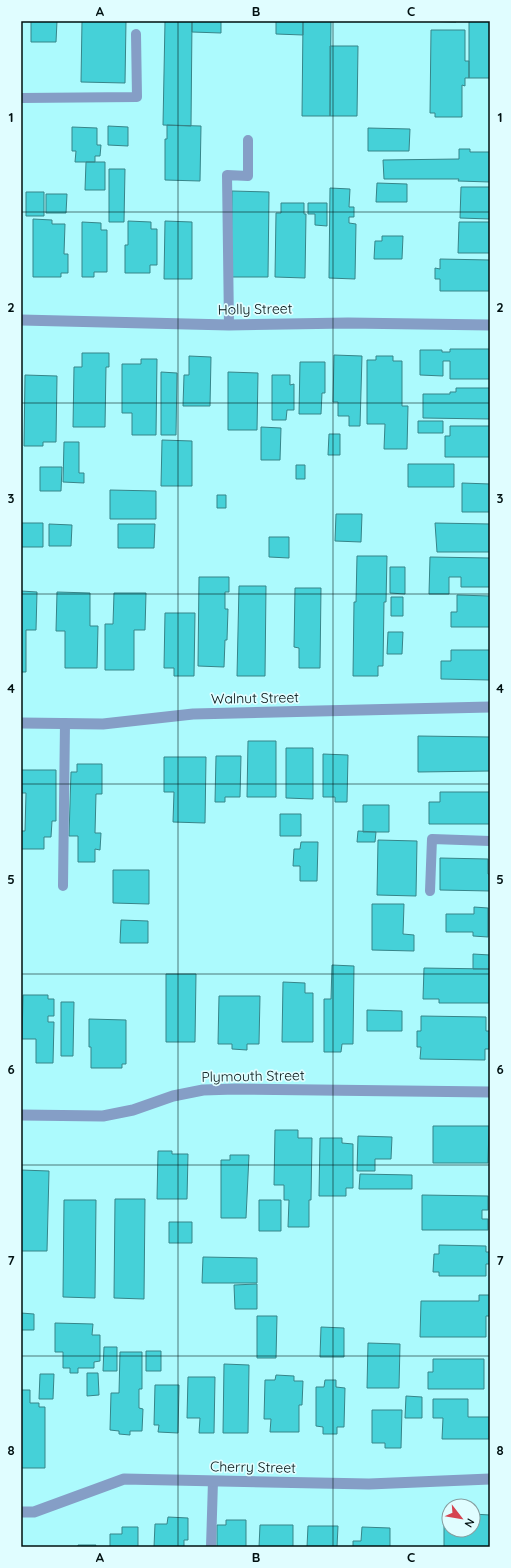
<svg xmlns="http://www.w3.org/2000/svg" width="511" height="1568" font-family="Quicksand,sans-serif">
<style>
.building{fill:#45d1d8;stroke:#378589}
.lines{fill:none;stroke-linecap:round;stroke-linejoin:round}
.service{stroke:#859ec6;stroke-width:10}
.minor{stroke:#859ec6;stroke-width:11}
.grid{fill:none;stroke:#001011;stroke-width:1;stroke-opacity:0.55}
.labels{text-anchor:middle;stroke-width:3.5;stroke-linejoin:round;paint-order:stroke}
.street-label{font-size:14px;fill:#001011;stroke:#e0fdff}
.neatline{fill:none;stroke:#001011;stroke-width:1.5}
.grid-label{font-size:13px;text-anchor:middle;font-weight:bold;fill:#001011}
</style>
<rect width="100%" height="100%" fill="#acfafd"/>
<path class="building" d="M31,21H57L56,42H31Z
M82,21H126L125,83L81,82Z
M165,21H192L191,126L163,125Z
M192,21H221V33L192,32Z
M276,21H303V35L276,34Z
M303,21H331L330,116H302Z
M424,21H456V22Z
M469,21H490V78H469Z
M431,30H465V61H469V78H465V86L462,85V117H435V113H430Z
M330,46H358L357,116H330Z
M167,125L201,126L200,181L165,180V139H167Z
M108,126L128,127V146L108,145Z
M72,127L97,128V145H101L100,156H95V162H75L76,151H72Z
M368,128L410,129L409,151H368Z
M459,149H470V152H490V182L458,181L459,179H384L383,160L459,159Z
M86,162H105V190H85Z
M109,169H125L124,222H109Z
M377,183L407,184V202H376Z
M461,187H490V219L460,218Z
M330,188L350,189L349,207H354V217H349V223L356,224L355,279L329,278Z
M232,191L269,192L268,277H231Z
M26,192H44V216H26Z
M46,194H67L66,213H46Z
M281,203H304V214H306L305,278L275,277L276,213H281Z
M308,203H327V226L315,225V214H308Z
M33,219L52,220V224H65L64,254H68V273H61V277H33Z
M128,221L151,222V229H157V265H150V273H125V245H128Z
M165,221L192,222V279H164Z
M82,222L101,223V230H107V272H94V277H82Z
M459,222H490V253H458Z
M382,236H403L402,259H374L375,241H382Z
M440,259L490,260V291H440V279H435V268L440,269Z
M450,349H490V379H450V361H443V376L420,375V350H442V352H450Z
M82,353H109V367H106L105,427H73L74,367H82Z
M334,355L362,356L360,426H349V416H338V402H333Z
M189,356L211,357L210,406H183L184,375H189Z
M376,356H393V361H402V406H408L407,449H384L385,424H367V360H376Z
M141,359H157L156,435H132V413H122V364H141Z
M300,362H325V393H322L321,414H299Z
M161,372L177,373L176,435H161Z
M228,372L258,373L257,430H228Z
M25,375L57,376L56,442H43V446H24Z
M272,375H290V385L294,384V410H287L286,420H272Z
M456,388H490V419L423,418V394H450V392H456Z
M418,421H443V433H418Z
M450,426H490V457H445V436H450Z
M261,427L281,428L280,460H261Z
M329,434H340V455H328Z
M162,440L192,441V486H161Z
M64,442H79V473H84V483L63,482Z
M408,464H454V487H408Z
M296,465H305V479H296Z
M40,467H62L61,491H40Z
M462,483L490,484V512H462Z
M110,490L156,491V519H110Z
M217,495H226V508H217Z
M336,514H362L361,542L335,541Z
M21,523H43V547H21Z
M435,523L490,524V552H437Z
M49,524L72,525L71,546H49Z
M118,524H155L154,548H118Z
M269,537H289V558L269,557Z
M357,556H387L386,602H384L383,666H378V676H353L354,602H356Z
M430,557L490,558V587H461V577H449V594H429Z
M390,567H405V594L390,593Z
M199,577H229V592H225V609H228L227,640H225L224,667L198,666Z
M239,586H266L265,676H237Z
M295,588H321L320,668H299V648L294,647Z
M21,591L37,592L36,630H26V672H21Z
M57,592L90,593V626H98L97,668H65V631H56Z
M114,593H146L145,630H134V670H105V624H113Z
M457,595L490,596V627H451V612H457Z
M391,597H403V616H391Z
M165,613H195L194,676H174V668H164Z
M388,632H403L402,654H387Z
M451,650H490V680L441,679V661H451Z
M418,736L490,737V771L418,772Z
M248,741H276V797H247Z
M286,748H313V799L286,798Z
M323,754L348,755L347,802H335V797H323Z
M216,756H241L240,797H225V802H215Z
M164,757H206L205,823L173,822L174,792H164Z
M77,764H102V794H96L95,833H101L100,850L95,849V862H78V836H69L71,772H77Z
M21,770H56V821H52L51,837H44V849H21V831H25L26,793H21Z
M440,792H490V824H429V802H440Z
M363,805H389V832H363Z
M280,814H301V836H280Z
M358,831L376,832L375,842H357Z
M378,840L417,841L416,896L377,895Z
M301,842H318L317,881H300V866H293L294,849H300Z
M440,858L488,859V874H490V891L440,890Z
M113,870H149V904L113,903Z
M372,904H404L403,934L414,935V951L372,950Z
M474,907L488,908V937L473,936V932H446V914H474Z
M121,920L148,921V943H120Z
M473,954L490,955V969H473Z
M332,965L354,966L353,1044H342L341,1052H324V999H331Z
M424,968L490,969L489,1003H439V999H423Z
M166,974H196L195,1042H166Z
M283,982L305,983V993H313V1042H282Z
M23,995H48V999H54V1016H48V1022H54L53,1063H36V1039H22Z
M219,996H260L259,1044H247V1050L232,1049V1044H218Z
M61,1002H74L73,1056H61Z
M367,1010L402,1011V1031H367Z
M421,1016L486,1017V1031H490V1049H485V1060L420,1059L421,1047H417V1031H421Z
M89,1019L126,1020V1064H122V1068H91V1047H89Z
M433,1126H489L488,1163H433Z
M275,1130H298V1138H312L311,1200H309V1227H288L289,1200H284V1185H274Z
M358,1136L392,1137L391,1159H375V1171H357Z
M320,1138H342V1143L353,1144V1188H346V1196H319Z
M158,1151H172V1154H188L187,1199H157Z
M230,1155H249L246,1218H221V1160H230Z
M21,1170L49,1171L47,1251H21Z
M360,1174L412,1175V1189H359Z
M422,1195L488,1196V1210H482V1219H488V1230H422Z
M115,1199H145L144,1299L114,1298Z
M64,1200H96L95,1298L63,1297Z
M259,1200H281V1231H259Z
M169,1222H192V1243H169Z
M439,1245L486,1246V1252H490V1264H486V1276H439V1272H433L434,1254H439Z
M203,1257L257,1258V1283H202Z
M257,1284V1309H235L234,1285Z
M479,1295H490V1316H486V1337H420L421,1301H479Z
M21,1313L34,1314V1330H21Z
M257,1316H277L276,1358H257Z
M55,1323L93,1324L92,1335H100V1361L94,1362V1368H78V1373H70V1368H63V1352H55Z
M321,1327L344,1328V1357H320Z
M368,1343L400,1344L399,1388H367Z
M104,1347H117V1371H103Z
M146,1351H161V1371H146Z
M120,1352H142V1389H139V1408L143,1409L142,1431H130V1435L119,1434V1431L110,1430L111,1393H119Z
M433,1359H484V1389H428V1372H433Z
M224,1364L249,1365L248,1433H223Z
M87,1373H98L99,1395L87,1396Z
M40,1374H54L53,1399H39Z
M276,1375L294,1376V1381H303L302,1405H299V1432H270L271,1419H264L265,1380H275Z
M188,1377H215L214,1433H199L200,1418H187Z
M325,1380H336V1387L345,1388L344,1427H337V1434H323V1427L316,1426V1387H324Z
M155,1385H179L178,1433L158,1432L159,1425H154Z
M21,1390H30V1403H39V1407H45V1468H21Z
M406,1396L422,1397V1418H405Z
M433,1399H468V1417H489V1439H442L443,1418H433Z
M372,1410H402L401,1448H385V1443H372Z
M473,1514L490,1515V1547H444V1520H449V1530H473Z
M168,1517L188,1518V1540H184V1547H154L155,1524H167Z
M226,1520H246V1547H217V1525H226Z
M260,1525H293V1547H259Z
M308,1526H338L337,1547H307Z
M122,1527H138V1547H110V1534H122Z
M362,1527L390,1528V1547H353V1541H361Z
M78,1545H96L95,1547H78Z"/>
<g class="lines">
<path class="service" d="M21,98L137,97L136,34
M229,325L227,175L248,176V140
M63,886L65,723
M430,891L432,839L490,841
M211,1547L213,1481"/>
<path class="minor" d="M21,320L229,325L348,323L490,325
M21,723L103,724L193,714L490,707
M21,1115L103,1116L133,1110L173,1096L203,1090L235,1089L490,1092
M21,1512H34L124,1479L369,1484L490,1479"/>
</g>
<path class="grid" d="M178,21V1547M333,21V1547M21,212H490M21,403H490M21,594H490M21,784H490M21,974H490M21,1165H490M21,1356H490"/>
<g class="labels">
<g class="street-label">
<text transform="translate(255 309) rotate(-1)" y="5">Holly Street</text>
<text transform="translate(255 698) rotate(-1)" y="5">Walnut Street</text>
<text transform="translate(253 1076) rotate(-1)" y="5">Plymouth Street</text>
<text transform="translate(253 1467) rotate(1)" y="5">Cherry Street</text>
</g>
</g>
<rect width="511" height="1568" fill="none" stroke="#e0fdff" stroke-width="44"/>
<g transform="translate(461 1518) rotate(121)"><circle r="19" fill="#e0fdff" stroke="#869ea0"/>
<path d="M0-3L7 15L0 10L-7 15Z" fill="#d54451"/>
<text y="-6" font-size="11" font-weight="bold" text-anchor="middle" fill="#001011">N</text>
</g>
<rect x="22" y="22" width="467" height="1524" class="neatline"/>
<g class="grid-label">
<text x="100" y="16">A</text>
<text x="256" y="16">B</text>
<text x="411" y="16">C</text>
<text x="11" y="122">1</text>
<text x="500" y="122">1</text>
<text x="11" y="312">2</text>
<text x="500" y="312">2</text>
<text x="11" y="503">3</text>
<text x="500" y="503">3</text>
<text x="11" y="693">4</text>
<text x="500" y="693">4</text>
<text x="11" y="884">5</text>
<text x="500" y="884">5</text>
<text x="11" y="1074">6</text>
<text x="500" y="1074">6</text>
<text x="11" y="1265">7</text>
<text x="500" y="1265">7</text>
<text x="11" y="1455">8</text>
<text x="500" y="1455">8</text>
<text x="100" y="1562">A</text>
<text x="256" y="1562">B</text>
<text x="411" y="1562">C</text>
</g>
</svg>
